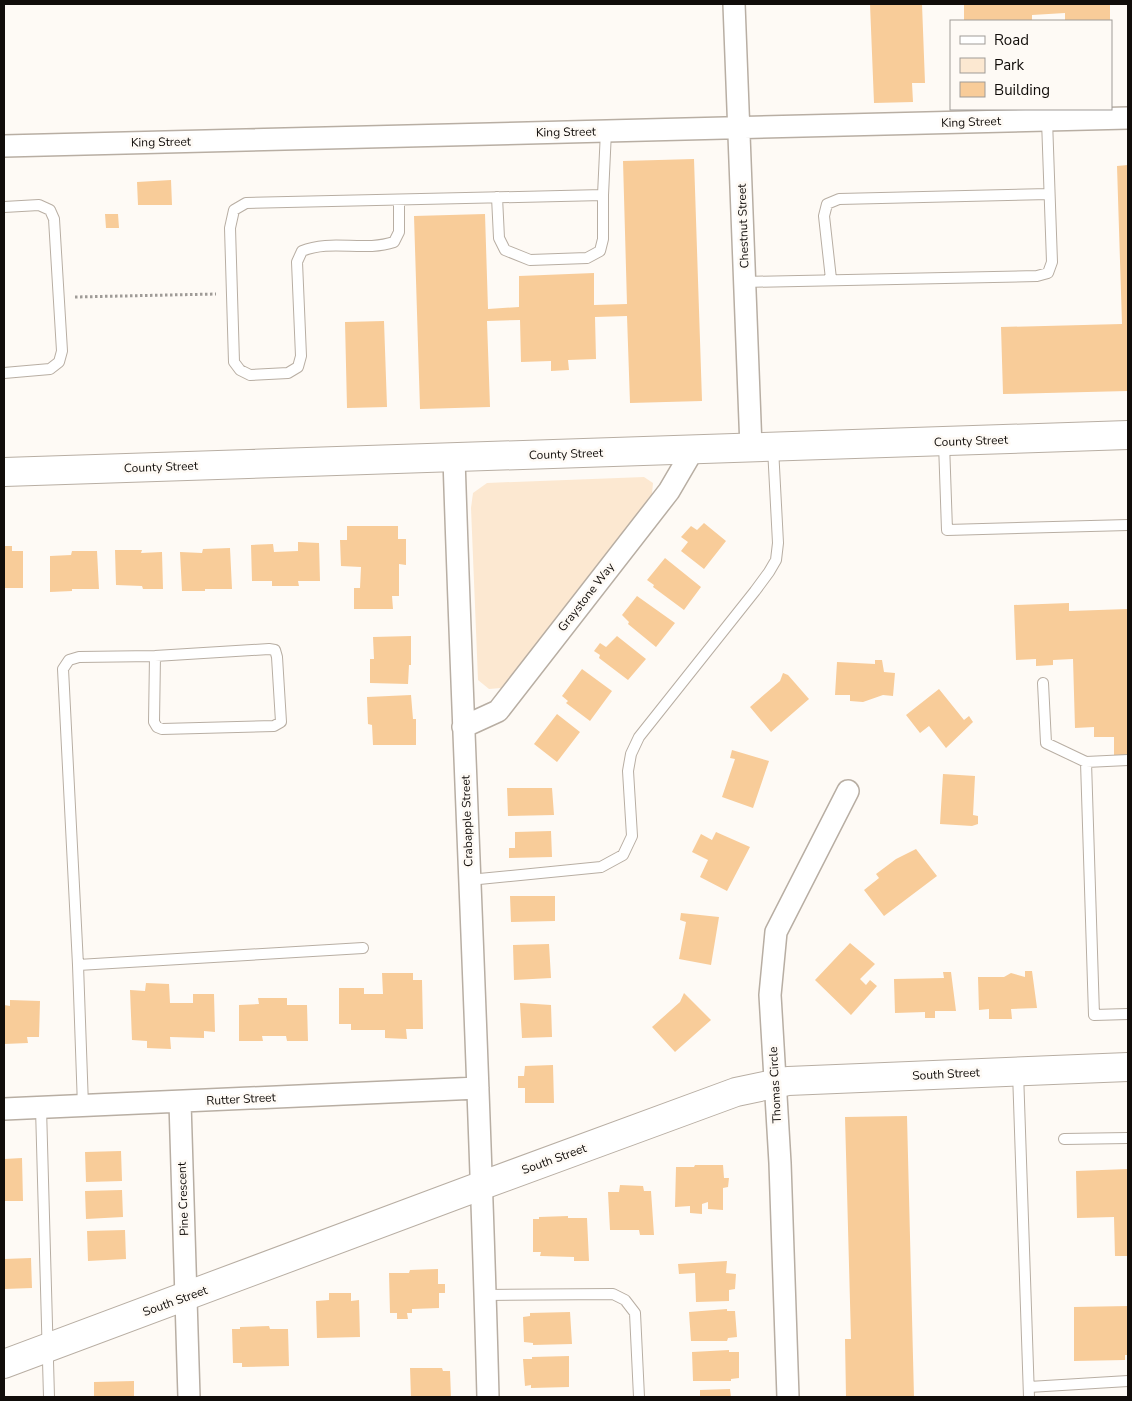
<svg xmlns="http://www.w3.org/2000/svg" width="1132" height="1401" font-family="'Nunito Sans',sans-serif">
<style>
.green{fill:#fce8d1}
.building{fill:#f8cc99}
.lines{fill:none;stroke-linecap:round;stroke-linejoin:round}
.lane-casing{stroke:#b8aea3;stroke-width:12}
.street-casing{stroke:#b8aea3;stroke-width:24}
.secondary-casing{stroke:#b8aea3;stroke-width:30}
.path{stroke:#9f9b97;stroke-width:3;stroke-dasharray:2.5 2.5;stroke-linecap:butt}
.lane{stroke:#fff;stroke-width:10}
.street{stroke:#fff;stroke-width:21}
.secondary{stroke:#fff;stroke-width:28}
.labels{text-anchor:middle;stroke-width:5;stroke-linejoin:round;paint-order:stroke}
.street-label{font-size:12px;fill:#110d0a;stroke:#fefaf5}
</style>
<rect width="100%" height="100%" fill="#fefaf5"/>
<path class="green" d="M644,477L653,483L652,494L512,680L501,688L489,689L478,680L471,508L473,493L487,483Z"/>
<path class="building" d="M870,4H922L925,83H912L913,102L874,103Z
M964,4H1110V21H1065V13L1032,15V21H964Z
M694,159L702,401L630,403L627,316L595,317L596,359L568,360L569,370L551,371V361L521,362L520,320L487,321L490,407L420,409L414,216L485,214L488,309L519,307V276L594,273V305L627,304L623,161Z
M1128,165V391L1003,394L1001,327L1122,324L1117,166Z
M171,180L172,205H138L137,182Z
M105,214H118L119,228H106Z
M384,321L387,407L347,408L345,322Z
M704,523L726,541L704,569L681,551L688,542L681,537L691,526L697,530Z
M347,526H398V539H406V565L399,564V596H392L393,609H354V588H360L361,567L341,566L340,540H347Z
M298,542L319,543L320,581H298L299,586H272V581H252L251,545L273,544L274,552L298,551Z
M4,546H12V551H23V588H4Z
M230,548L232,589H205V591H182L180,552L202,553L203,549Z
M115,550H142L141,553L162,552L163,589H143L142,586L116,585Z
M72,551H97L99,589H72V591L50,592V556L71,555Z
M665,558L701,587L684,610L653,587L654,585L647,580Z
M637,596L675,623L656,647L628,624L629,622L622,615Z
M1069,603V611L1128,609V755L1114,756V737H1094V727L1075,728L1073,659L1053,660V665L1036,666V659L1016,660L1014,605Z
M411,636V665H409L408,684L370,683V659H374L373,637Z
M617,636L646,659L628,680L599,658L600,655L594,651L600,643L606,647Z
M875,660H882L884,672L895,673L893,696L883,695L863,702L850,701V695H835L837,662L875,664Z
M582,669L612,691L590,721L566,703L568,701L562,696Z
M783,673L788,675L809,699L771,732L750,707L780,681Z
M939,689L964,720L969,716L973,722L946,748L929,726L920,733L906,715Z
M411,695L413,719H416V745H373L372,725L368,724L367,697Z
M557,714L580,732L557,762L534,744Z
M732,750L769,761L753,808L722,797L735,759L730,758Z
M943,774L975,776L973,815L978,816V824L972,826L940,824Z
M507,788H552L554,815L508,816Z
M551,831L552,857L509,858V848H515V832Z
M716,832L750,847L727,891L700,877L708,860L692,852L701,834L712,840Z
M916,849L937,876L884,916L864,890L879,878L876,874L896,859Z
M510,896H555V921L511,922Z
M681,913L719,917L711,965L679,959L686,922L680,920Z
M850,943L875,964L860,979L866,985L870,980L877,986L851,1015L815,980Z
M549,944L551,978L514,980L513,945Z
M1025,971H1032L1037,1008L1011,1009L1012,1019H989V1009L979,1010L978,977H1004L1011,973L1025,977Z
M943,972H951L956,1011H935V1018H925V1012L895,1013L894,979L944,978Z
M382,973H413V980H422L423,1029H406L407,1039L385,1038V1030H351V1024H339V988H364V994H383Z
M146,983L169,984L170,1003H193V994H214L215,1032L204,1031V1038L170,1037L171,1049L147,1048V1041L132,1040L130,990L145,991Z
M684,993L711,1020L675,1052L652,1027L680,1002Z
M258,998H287V1005H307L308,1041H287L286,1036H262L263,1041H239V1005L259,1004Z
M10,1000L40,1001L39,1037H27L28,1043L4,1044V1005L10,1006Z
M520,1003L551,1005L552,1037L522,1038Z
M553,1065L554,1103H525V1088H518V1076H524L525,1066Z
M907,1116L914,1397H846L845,1339H851L845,1117Z
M121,1151L122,1181L86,1182L85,1152Z
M22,1158L23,1201H4V1159Z
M695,1165H723L724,1178H729L728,1187L723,1188V1210L708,1209V1202L702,1204V1214L690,1213V1206L675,1207L676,1167H694Z
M1128,1169V1256H1115L1114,1217L1077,1218L1076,1171Z
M620,1185L643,1186L644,1191H651L654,1235H640L639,1230H610L608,1192H619Z
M122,1190L123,1217L86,1219L85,1191Z
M568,1216V1218H587L589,1261H574V1257L540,1256L541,1252H533V1219H539V1217Z
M125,1230L126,1259L88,1261L87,1231Z
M31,1258L32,1288L4,1289V1259Z
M727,1261L726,1273L736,1274L735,1289L729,1290V1301L696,1302L695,1273L679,1274L678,1264Z
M438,1269V1284H445V1293H439V1308L412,1309V1313H407L408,1319H397V1313H390L389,1273H409L410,1270Z
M329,1293H351V1301L359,1300L360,1337L317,1338L316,1301L329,1300Z
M1128,1306V1355H1125V1360L1074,1361V1307Z
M727,1309V1311H735L737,1337L728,1338L727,1341H691L689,1312Z
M570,1312L572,1344L533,1345V1343L524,1342L523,1317L530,1316V1313Z
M269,1326L270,1329H288L289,1366L242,1367V1363H233L232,1329H240V1327Z
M729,1350V1352H739V1378L731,1379V1381H693L692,1352Z
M569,1356V1387L531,1388V1385L525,1386L523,1359H532V1357Z
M410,1368H442L443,1371H450L451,1397H411Z
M134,1381V1397H94V1382Z
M730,1389L731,1397H700V1390Z"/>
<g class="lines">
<defs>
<path id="lane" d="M497,197L499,238L505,250L530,260L587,258L600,251L603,239V195
M399,200V232L394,242C364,252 331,239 302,251L297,262L301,356L298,367L288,373L250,375L240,370L234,362L230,228L234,210L246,203L603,195L606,131
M4,207L39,205L50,210L54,219L62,351L59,362L50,369L4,373
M831,279L824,216L827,204L839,199L1049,194
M745,282L1037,276L1048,273L1052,262L1047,120
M944,443L947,530L1128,525
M1043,683L1046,743L1086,762L1128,760
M1086,762L1094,1015L1128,1014
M469,880L601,867L623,855L632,836L628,771L631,754L639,737L755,591L769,572L776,560L778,543L773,448
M78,965L363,948
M1018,1072L1029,1397
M83,1106L78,965L63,669L69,660L79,657L155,656L269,649L275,650L277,657L281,722L274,726L162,729L157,727L154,722L155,656
M41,1108L49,1397
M1064,1139L1128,1138
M485,1295L613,1294L625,1300L635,1313L639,1397
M1029,1387L1128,1381"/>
<path id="street" d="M734,4L751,448
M4,146L1128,118
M454,458C464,771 480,1084 488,1397
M463,727L498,711L669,491L693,450
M180,1102L189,1397
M4,1109L478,1088
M788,1397L780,1163L770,995L776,932L848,791"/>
<path id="secondary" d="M4,472L1128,435
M4,1364L483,1185L736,1092L788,1081L1128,1067"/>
</defs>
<use href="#lane" class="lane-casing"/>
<use href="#street" class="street-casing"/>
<use href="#secondary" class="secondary-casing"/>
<path class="path" d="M75,297L216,294"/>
<use href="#lane" class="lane"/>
<use href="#street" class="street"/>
<use href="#secondary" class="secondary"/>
</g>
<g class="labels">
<g class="street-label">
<text transform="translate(971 122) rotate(-2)" y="4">King Street</text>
<text transform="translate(566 132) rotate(-1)" y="4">King Street</text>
<text transform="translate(161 142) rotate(-1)" y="4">King Street</text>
<text transform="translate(743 226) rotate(-92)" y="4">Chestnut Street</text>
<text transform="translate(971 441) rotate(-2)" y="4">County Street</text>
<text transform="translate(566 454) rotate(-2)" y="4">County Street</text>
<text transform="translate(161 467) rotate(-2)" y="4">County Street</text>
<text transform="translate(586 597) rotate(-52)" y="4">Graystone Way</text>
<text transform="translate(467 821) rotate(-92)" y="4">Crabapple Street</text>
<text transform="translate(946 1074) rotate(-3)" y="4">South Street</text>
<text transform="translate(775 1085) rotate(-93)" y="4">Thomas Circle</text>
<text transform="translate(241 1099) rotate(-3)" y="4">Rutter Street</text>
<text transform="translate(554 1159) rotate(-20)" y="4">South Street</text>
<text transform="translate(183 1199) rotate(-92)" y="4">Pine Crescent</text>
<text transform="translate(175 1301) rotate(-20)" y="4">South Street</text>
</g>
</g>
<rect width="1132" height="1401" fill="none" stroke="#110d0a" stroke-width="10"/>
<rect x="950" y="20" width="162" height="90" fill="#fefaf5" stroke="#9f9b97"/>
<rect x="960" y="36" width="25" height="8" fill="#ffffff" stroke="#9f9b97"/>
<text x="994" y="45" font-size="15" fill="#110d0a">Road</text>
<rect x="960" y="58" width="25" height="15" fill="#fce8d1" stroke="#9f9b97"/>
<text x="994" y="70" font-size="15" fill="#110d0a">Park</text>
<rect x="960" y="82" width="25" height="15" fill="#f8cc99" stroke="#9f9b97"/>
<text x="994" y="95" font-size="15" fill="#110d0a">Building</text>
</svg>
